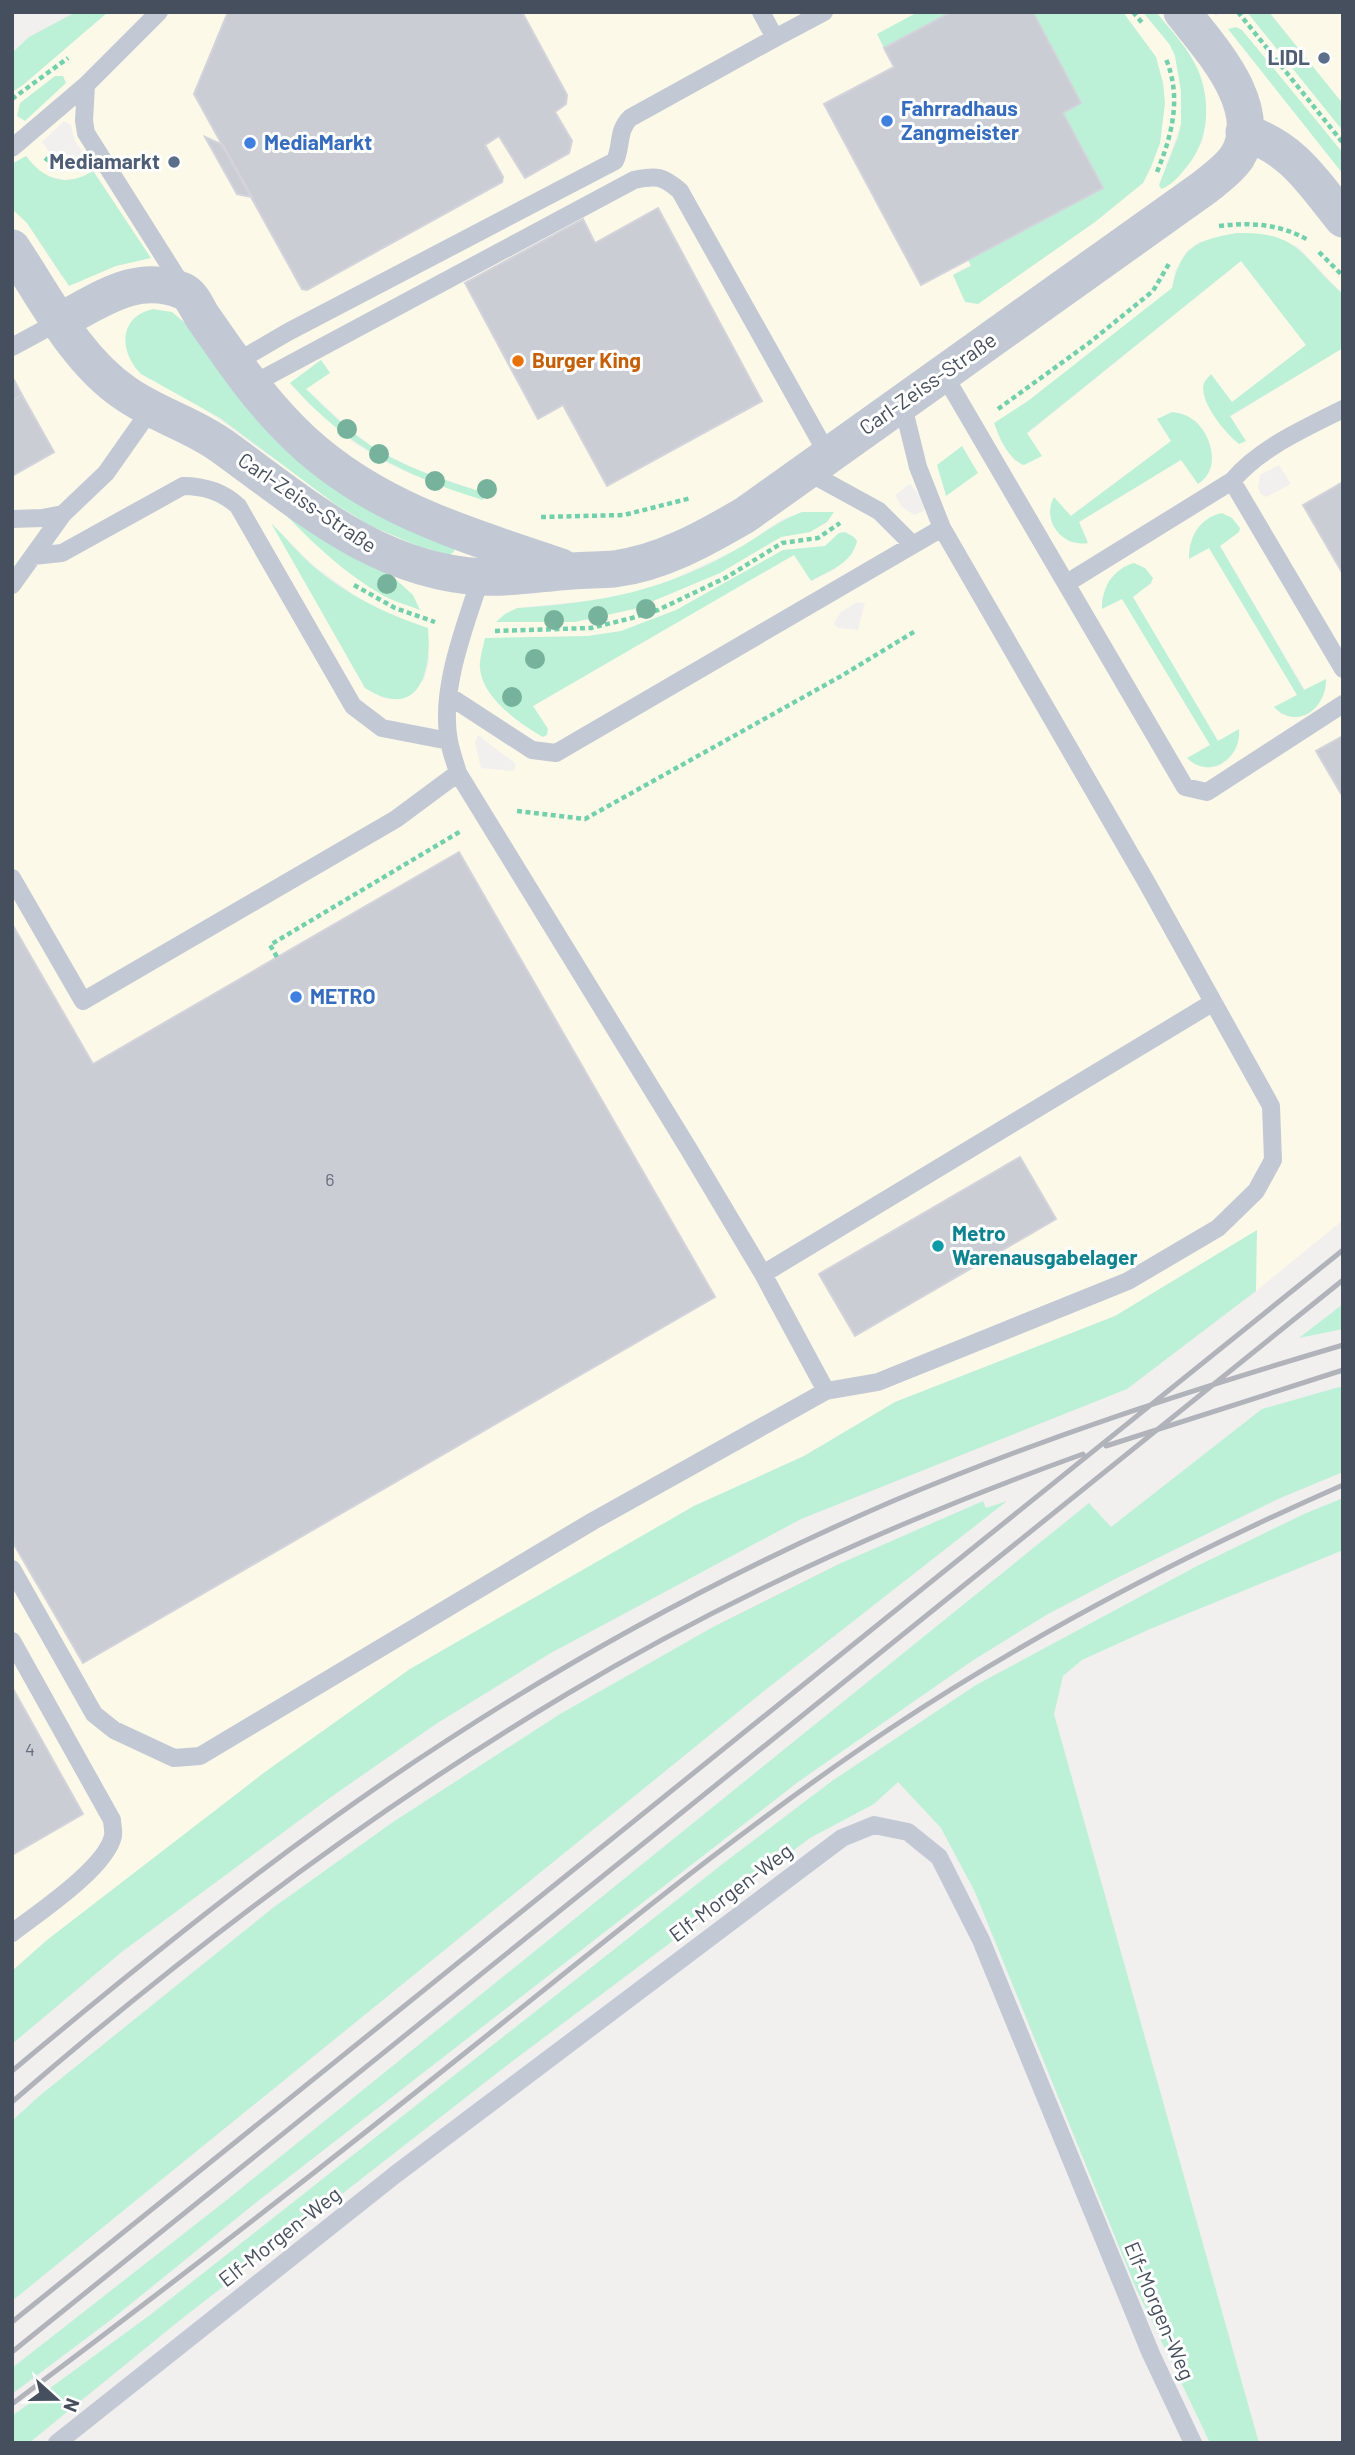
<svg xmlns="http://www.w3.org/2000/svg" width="1355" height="2455" font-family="Barlow,sans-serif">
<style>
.commercial{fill:#fdf9e8;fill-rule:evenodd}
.green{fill:#bcf1d7}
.building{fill:#cbcdd5;stroke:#d3d4db;stroke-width:2}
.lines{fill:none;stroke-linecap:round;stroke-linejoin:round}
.path{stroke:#72d0ad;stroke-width:4.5;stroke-dasharray:5 3.5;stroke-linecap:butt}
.service{stroke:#c2c9d5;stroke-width:18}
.minor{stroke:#c2c9d5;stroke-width:37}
.rail{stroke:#b1b3ba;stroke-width:5}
.tree{fill:#77b39c}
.service-dot{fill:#5c6f8a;stroke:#fff;stroke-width:2.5}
.shop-dot{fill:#3f7fe0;stroke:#fff;stroke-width:2.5}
.food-dot{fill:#e8710a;stroke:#fff;stroke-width:2.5}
.culture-dot{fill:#0f9aa8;stroke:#fff;stroke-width:2.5}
.labels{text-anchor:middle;stroke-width:6;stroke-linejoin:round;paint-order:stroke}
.number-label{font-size:18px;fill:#676e7b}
.service-label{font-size:21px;font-weight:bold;fill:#4e5e75;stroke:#fff;text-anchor:end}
.shop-label{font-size:21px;font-weight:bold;fill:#366cbe;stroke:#fff;text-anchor:start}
.food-label{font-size:21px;font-weight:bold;fill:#c56008;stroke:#fff;text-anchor:start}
.street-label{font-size:21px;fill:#464f5d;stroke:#fff}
.culture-label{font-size:21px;font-weight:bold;fill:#0d838f;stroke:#fff;text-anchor:start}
</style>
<rect width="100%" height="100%" fill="#f2efef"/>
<path class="commercial" d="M108,12H918L878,34L884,48L1033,12L1081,103L1063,113L1103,188L954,274L978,304L1095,222L1143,183L1151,167L1160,143L1165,103L1163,83L1156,57L1123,12H1143L1170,45L1175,56L1181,91V124L1159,185L1202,143L1206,122L1205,95L1186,49L1156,12H1211L1216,16L1223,12H1247L1343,131V153L1242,30L1228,29L1343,174V294L1297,246L1237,233L1199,242L1186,252L1175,271L1172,288L1028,401L995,423L1000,440L1016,462L1027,434L1241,261L1306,345L1232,402L1211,375L1204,383L1230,417L1343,348V1220L1256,1291V1231L1115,1316L895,1402L804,1456L694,1506L410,1669L265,1772L47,1940L12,1971V209L27,223L62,277L78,283L94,273L116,266L150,258L94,171L80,179L68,181L49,176L36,169L26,156L12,164V92L23,85ZM64,121L71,125L75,141L85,156L73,163L53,157L42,142ZM135,317L184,322L252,412L271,457L199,405L125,340L128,327ZM321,360L330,373L306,389L357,435L379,451L413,468L476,490L411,474L383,461L351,441L306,401L290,383ZM1180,413L1197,422L1209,442L1197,483L1182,459L1079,522L1088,542L1054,498L1070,516L1171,441L1157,419ZM1279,465L1291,484L1266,497L1261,494L1258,487L1260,475ZM910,484L921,497L924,507V511L914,515L902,507L895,495ZM802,512L827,522L810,532L781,537L720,573L634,609L575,622H497L517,608L605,599L639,592L671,580L738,549L781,520ZM1222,513L1239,532L1220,546L1305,690L1326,679L1282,715L1274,707L1297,695L1209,548H1189L1196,530L1208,519ZM274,526L313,565L360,599L386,613L428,629L429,661L424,680L401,697L391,699L383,698L365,688ZM839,533L837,568L812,581L794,554L533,706L548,729L543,736L518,719L479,665L485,639L588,636L621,631L676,610L783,550L825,546ZM308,538L419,609L386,597L359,580ZM1129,565L1152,583L1132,597L1218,741L1239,730L1188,758L1210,745L1122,598L1102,608V599L1109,580ZM857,602L865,603L858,630L838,628L834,624L836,619L841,612ZM478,735L516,764L514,771L481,768L475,743Z
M1269,12H1343V104Z"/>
<path class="green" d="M76,12H108L23,85L12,92V53L29,37Z
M918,12H951L884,48L877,34Z
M1033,12H1123L1156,57L1163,83L1165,103L1160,143L1151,167L1143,183L1095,222L978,304L965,302L953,275L971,266L968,260L1103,188L1063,113L1081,103Z
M1143,12H1156C1171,30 1189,49 1198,70C1211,100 1209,138 1189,164C1181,174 1173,185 1161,189L1159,185L1178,137L1181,124V91L1175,56L1170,45Z
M1247,12H1269L1343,104V131Z
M1236,27L1242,30L1343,153V174L1228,29Z
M55,76H63L66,83L25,121L17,116L20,103Z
M26,156C45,181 66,187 93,171L151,258L116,266L69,286L27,223L12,209V164Z
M1237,233C1301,231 1302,259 1343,294V348L1230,416L1246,441L1239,444C1226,434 1198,401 1204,383C1206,379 1209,377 1211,374L1232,402L1306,345L1241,261L1027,433L1042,456L1024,465C1008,459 1000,439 994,423L1028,401L1172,288C1181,246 1197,240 1237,233Z
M153,309L172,312L184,322L252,412L455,544L454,552L449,555L418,546L371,526L335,504L220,418L141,374C119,352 118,317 153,309Z
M321,360L330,373L306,389C329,411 353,436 381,452C411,469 443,480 476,490L484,486L483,500C402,475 347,447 290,383Z
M1172,412C1178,413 1184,414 1189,417C1211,429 1223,469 1198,484L1181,460L1079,522L1088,543C1062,548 1041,520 1054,497L1071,516L1171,441L1157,419Z
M962,446L978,473L946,496L937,465Z
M802,512H834L827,522L810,532L781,537L720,573L634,609L575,622H496L505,614L517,608C599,603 665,591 737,549C760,536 778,521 802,512Z
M284,513L390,574L413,595L420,610C408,605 395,602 384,596C347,575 313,544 284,513Z
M1222,513L1232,518L1240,528L1239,532L1220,546L1304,690L1326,679C1327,708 1297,731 1274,707L1297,695L1209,548L1189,559C1189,537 1199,518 1222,513Z
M271,523C285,537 298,553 313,566C347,595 386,614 428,628C432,672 419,722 365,688Z
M845,532L854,537L857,541C852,564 830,570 811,581L794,555L533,706L548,729L547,735L543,737C519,724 479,695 480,665C480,657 483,647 485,638L588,636L621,631L676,610L783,550L825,546L839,533Z
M1134,563L1145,568L1153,578L1151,583L1133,597L1218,741L1239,729C1242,758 1210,781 1187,758L1210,745L1122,599L1102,609C1102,587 1113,569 1134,563Z
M1257,1230L1256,1291L1127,1389L801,1519L549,1654L436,1724L331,1797L123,1951L12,2044V1971L47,1940L265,1772L410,1669L694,1506L804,1456L895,1402L1115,1316Z
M1343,1304V1329L1299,1338Z
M1343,1386V1472L1278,1499L1117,1578L1048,1614L972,1661L798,1782L258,2201L112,2319L12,2394V2368L228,2199L1089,1503L1111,1527L1262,1409Z
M1343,1498V1550L1150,1629L1082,1660L1063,1676L1054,1714L1259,2443H1210L1135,2286L975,1892L941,1828L898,1782L874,1804L810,1838L514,2060L179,2321L29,2443H12V2416L150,2315L725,1862L832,1781L976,1685L1197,1566L1304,1514Z
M983,1501L986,1508L1007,1501L764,1691L12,2301V2121L38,2097L274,1907L393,1822L560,1714L713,1627L839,1564Z"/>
<path class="building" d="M228,12H522L567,95L566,104L555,112L572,141L569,153L525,178L499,136L485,145L503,177L502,182L307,290L302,289L194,94Z
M951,12H1033L1081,103L1063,113L1103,188L921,285L824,104L894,67L884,48Z
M205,137L223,145L252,197L237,194Z
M658,208L762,401L607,486L563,405L538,419L465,283L583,219L595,243Z
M13,378L22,395L12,401V379Z
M22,395L54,452L12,476V401Z
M1343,482V574L1303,505Z
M1343,736V797L1316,751Z
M459,852L715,1297L83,1663L12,1541V924L93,1064Z
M1020,1157L1056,1219L855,1336L819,1274Z
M12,1687L83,1814L12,1855Z"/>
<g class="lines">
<path class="path" d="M1133,12L1144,25
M1238,12L1343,143
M12,99L68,58
M45,158L53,164L75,169
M1157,172C1172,135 1182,98 1166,59
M1219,226C1251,222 1280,224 1308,240
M1319,252L1343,276
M998,409L1089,343L1153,291L1170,262
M541,517L624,515L691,498
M354,585L395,608L435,622
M495,631L591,628L632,618L658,610L727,577L782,543L818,538L840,523
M517,811L585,819L843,675L917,630
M277,957L270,945L461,831"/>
<path class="service" d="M775,38L824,12
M86,85L84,121L86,133L183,287
M12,148L86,85L159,12
M12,347L60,321
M235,363L288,332L615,161C622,146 617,131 630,118L775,38L761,12
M943,373L1185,787L1207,792L1343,704
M251,385L634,180C656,175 663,176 680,191L828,455
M902,402L918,467L942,528
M1343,409C1304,429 1261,447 1232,481L1343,669
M806,471L879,511L913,545
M12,519L42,518L63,514
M33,556L62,553L183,486C204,486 223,492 238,506L353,706L382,728L449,741
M482,574C466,623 439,690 449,741C451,752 455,762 458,773L688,1148L763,1274L826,1391
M1067,583L1232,481
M12,585L63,514L106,473L151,409
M12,878L83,1001L396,819L458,773
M763,1274L1212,1003
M12,1569L94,1714L114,1730L174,1758L200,1756L593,1521L826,1391L878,1382L1128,1281L1218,1228L1256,1191L1273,1160L1271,1106L1147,883L942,528L556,753L532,750L449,696
M12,1641L112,1820C112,1824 114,1831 113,1836C106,1868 38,1913 12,1933
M57,2443L396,2174L842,1838L874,1825L908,1832L939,1857L981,1940L1151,2354L1193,2443"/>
<path class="minor" d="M1244,132C1294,149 1312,181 1343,219
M12,248C45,297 75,359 125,393C156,415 192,424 222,446C304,505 377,571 482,577C512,579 541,573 572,571C586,570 600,570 614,569C661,563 704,539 745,515L1205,187C1216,178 1229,169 1237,157C1267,108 1210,48 1182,12
M60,321C101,300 136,272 183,291C192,295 197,308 202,316C229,355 256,395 290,429C365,506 462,533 561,567"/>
<path class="rail" d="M1106,1446L1343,1370
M12,2071C152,1954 293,1840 446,1741C587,1649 738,1568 893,1501C1039,1439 1191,1390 1343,1345
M12,2102C186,1951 370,1812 567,1694C730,1596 905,1518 1083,1454
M12,2322L1343,1250
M12,2352L1343,1280
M12,2404C167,2288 319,2170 470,2049C608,1939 744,1826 891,1728C1034,1633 1186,1554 1343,1485"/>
</g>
<g class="tree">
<circle cx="347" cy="429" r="10"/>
<circle cx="379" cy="454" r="10"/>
<circle cx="435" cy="481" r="10"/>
<circle cx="487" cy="489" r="10"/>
<circle cx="387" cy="584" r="10"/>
<circle cx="646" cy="609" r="10"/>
<circle cx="598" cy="616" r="10"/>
<circle cx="554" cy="620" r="10"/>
<circle cx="535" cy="659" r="10"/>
<circle cx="512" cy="697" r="10"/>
</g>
<g class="service-dot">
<circle cx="1324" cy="58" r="7"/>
<circle cx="174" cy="162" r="7"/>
</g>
<g class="shop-dot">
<circle cx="887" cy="121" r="7"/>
<circle cx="250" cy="143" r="7"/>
<circle cx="296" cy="997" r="7"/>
</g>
<circle class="food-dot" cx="518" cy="361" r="7"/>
<circle class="culture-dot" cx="938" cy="1246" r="7"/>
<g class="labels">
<g class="number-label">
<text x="330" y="1186">6</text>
<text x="30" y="1756">4</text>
</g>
<g class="service-label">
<text x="1310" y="65">LIDL</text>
<text x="160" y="169">Mediamarkt</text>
</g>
<g class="shop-label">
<text x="901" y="116">Fahrradhaus<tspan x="901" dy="24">Zangmeister</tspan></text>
<text x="264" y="150">MediaMarkt</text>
<text x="310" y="1004">METRO</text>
</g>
<g class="food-label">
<text x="532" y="368">Burger King</text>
</g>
<g class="street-label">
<text transform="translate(928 384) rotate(-35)" y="7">Carl-Zeiss-Straße</text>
<text transform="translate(307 503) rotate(34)" y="7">Carl-Zeiss-Straße</text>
<text transform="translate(731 1893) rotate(-37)" y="7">Elf-Morgen-Weg</text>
<text transform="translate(280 2237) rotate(-38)" y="7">Elf-Morgen-Weg</text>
<text transform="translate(1159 2311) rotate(67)" y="7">Elf-Morgen-Weg</text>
</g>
<g class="culture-label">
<text x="952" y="1241">Metro<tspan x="952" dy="24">Warenausgabelager</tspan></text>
</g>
</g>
<rect width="1355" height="2455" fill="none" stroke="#464f5d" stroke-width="28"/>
<g transform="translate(56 2399) rotate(111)" stroke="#ffffff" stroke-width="5" paint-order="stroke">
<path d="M0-5L12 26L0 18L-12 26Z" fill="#464f5d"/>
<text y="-10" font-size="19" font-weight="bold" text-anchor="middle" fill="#464f5d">N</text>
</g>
</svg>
